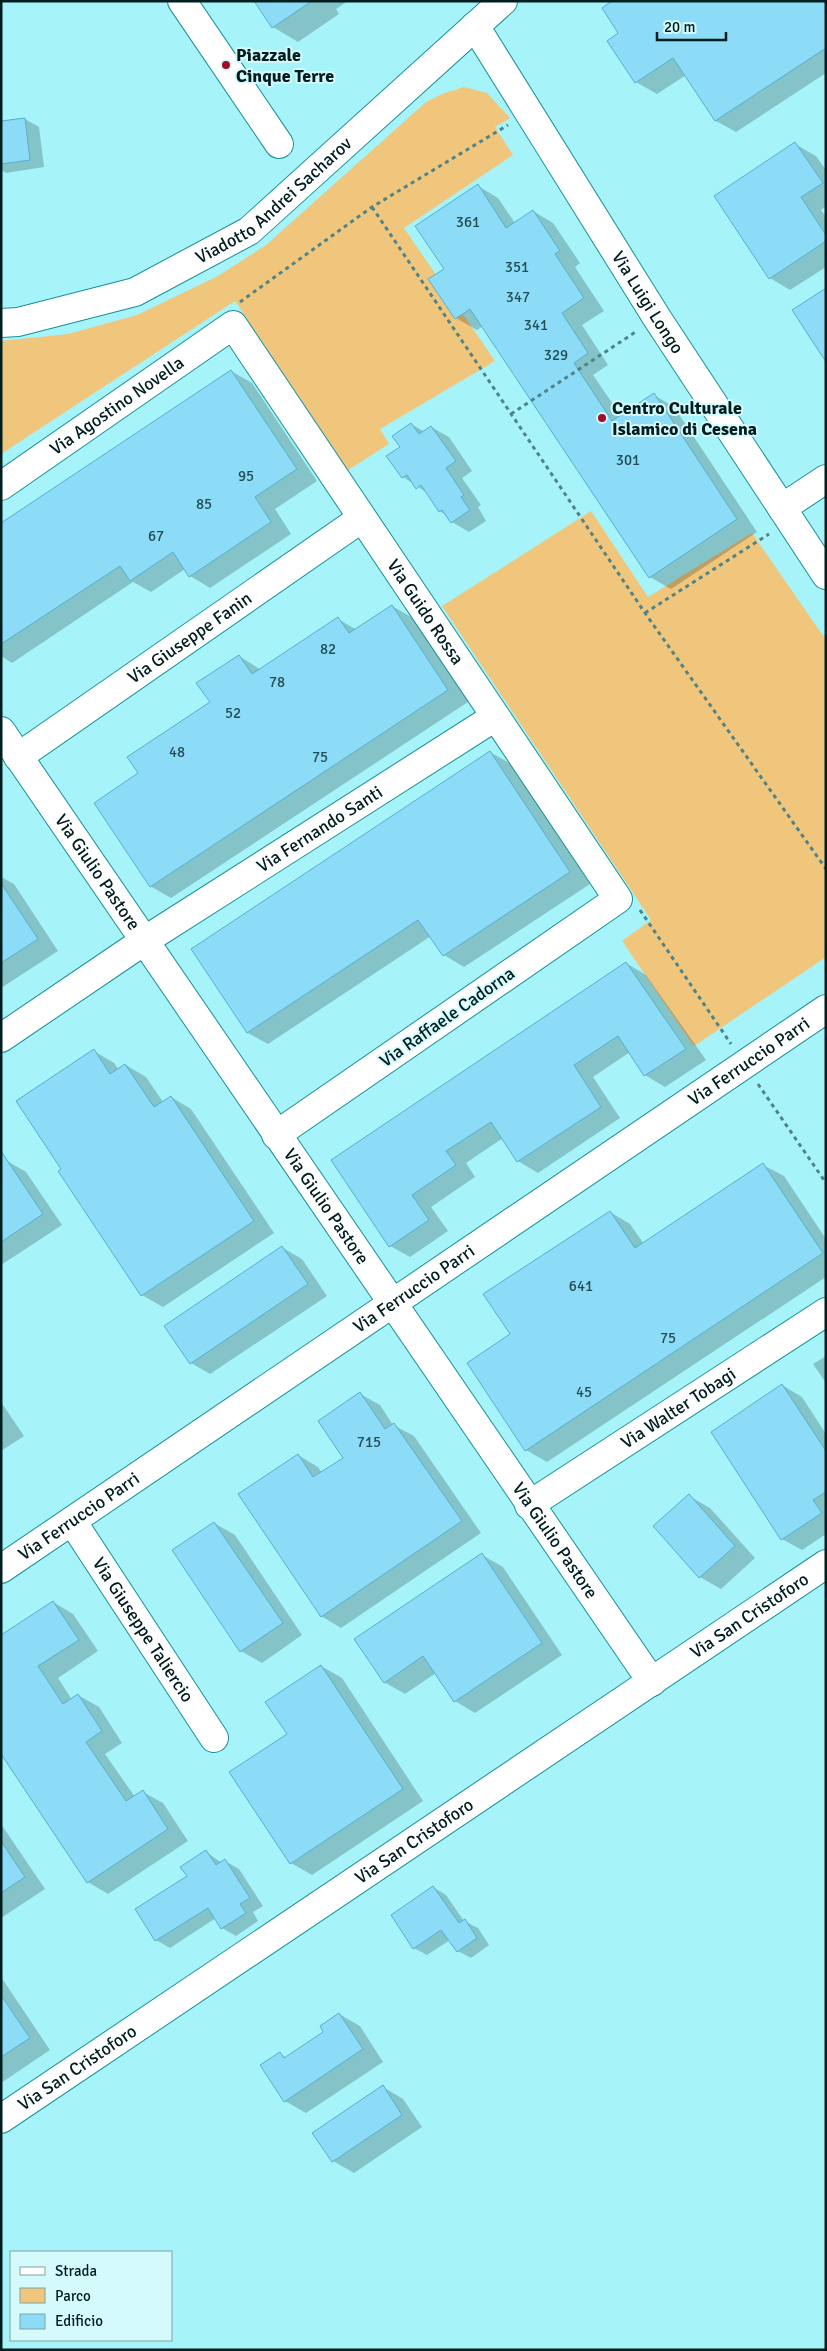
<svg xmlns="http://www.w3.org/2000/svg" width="827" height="2351" font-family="Signika,sans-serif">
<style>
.green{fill:#efc67c}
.shadow{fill:#0003}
.building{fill:#8cdcf7;stroke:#55b0cd}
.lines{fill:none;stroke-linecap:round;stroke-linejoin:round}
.minor-casing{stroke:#198f96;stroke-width:30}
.major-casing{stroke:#198f96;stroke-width:30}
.path{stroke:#4f8387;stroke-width:3;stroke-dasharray:4 4;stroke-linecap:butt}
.minor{stroke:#fff;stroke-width:28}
.major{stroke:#fff;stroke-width:28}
.poi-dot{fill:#a50a26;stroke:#d5fafc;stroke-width:2}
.labels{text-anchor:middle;stroke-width:4;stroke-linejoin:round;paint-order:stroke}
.number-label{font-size:15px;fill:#234d55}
.poi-label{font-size:18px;font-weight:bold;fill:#001d1f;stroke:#d5fafc;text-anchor:start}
.street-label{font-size:18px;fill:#001d1f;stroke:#d5fafc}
</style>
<rect width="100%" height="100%" fill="#a6f4fa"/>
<path class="green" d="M464,87L487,93L510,118L495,127L513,155L404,228L495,361L380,429L389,444L348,470L235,301L1,454V341L68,334L137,315L218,276L266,245L426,102L442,94Z
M591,511L648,597L752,533L826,640V957L694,1046L622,941L651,920L442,606Z"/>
<path class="shadow" d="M255,1H348L336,9L339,14L298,42L273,27Z
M826,1V73L736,132L716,121L686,75L657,94L636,82L609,41Z
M25,119L39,127L44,167L6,173L1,170V122Z
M795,144L816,156L826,170V206L821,210L826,217V267L790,290L770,278Z
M478,186L498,198L515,223L533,211L553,223L580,263L575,267L604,311L582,325L608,365L593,375L621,416L654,395L674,407L757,532L671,589L650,577L483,326L477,330L456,318L445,269Z
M231,371L252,383L317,481L275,509L291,534L210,588L190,576L185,569L151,592L133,582L12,663L1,656V524Z
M411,424L425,432L431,427L449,437L472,471L462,478L481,505L478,507L486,521L469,532L452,522L447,516L440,511L429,494L403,477L401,447Z
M392,606L413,618L468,702L171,898L150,886L139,774L211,703L239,656L261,670L338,619L357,630Z
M490,752L511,764L590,884L464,967L444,955L431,936L268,1044L248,1033Z
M1,877L14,884L58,951L1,988Z
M626,963L646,975L706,1060L665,1087L645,1075L630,1052L593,1077L620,1118L538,1173L518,1161L503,1138L466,1163L475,1177L431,1207L448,1231L410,1257L390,1246L333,1161Z
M94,1051L114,1063L119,1070L126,1065L146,1077L163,1102L171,1097L191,1109L274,1233L163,1307L142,1295L63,1169Z
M7,1161L26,1172L62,1225L1,1265V1165Z
M763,1165L784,1176L826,1239V1277L547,1462L526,1450L469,1364L512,1335L610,1212L630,1224L644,1244Z
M283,1248L302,1259L327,1296L210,1374L191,1363Z
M826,1356V1383L813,1364Z
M782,1385L802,1397L826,1434V1534L802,1550L782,1539Z
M360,1394L380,1405L393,1425L414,1436L481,1533L341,1628L321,1616L298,1455L318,1467L322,1473L344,1458Z
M1,1402L24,1436L1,1451Z
M689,1496L710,1508L755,1558L721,1589L700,1577Z
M214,1523L235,1535L302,1635L262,1663L241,1651Z
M482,1555L503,1567L562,1655L475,1713L455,1701L436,1673L405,1694L384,1682Z
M53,1602L73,1614L98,1651L58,1678L72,1700L78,1695L99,1707L122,1743L105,1754L135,1797L143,1792L163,1803L188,1841L108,1894L88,1882L1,1751Z
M321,1666L342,1678L423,1801L312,1875L291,1863L231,1773L288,1735Z
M1,1824L45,1889L1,1918Z
M206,1852L222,1863L225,1861L239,1869L263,1906L253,1912L258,1921L236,1936L222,1928L216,1918L170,1948L156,1940L188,1877Z
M433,1887L446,1895L464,1921L478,1928L489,1945L471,1958L458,1951L450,1940L427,1955L414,1948Z
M1,1977L50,2050L1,2083Z
M339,2014L360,2026L383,2062L306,2113L285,2101L280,2054L287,2058L325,2032Z
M383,2087L403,2099L422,2127L354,2173L333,2161Z"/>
<path class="building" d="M254,1H312L272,28Z
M612,1H826V48L715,121L673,58L635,83L607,41L618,33L602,8Z
M25,118L30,160L1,164V121Z
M795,142L823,183L801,197L826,235V241L769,279L714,196Z
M478,184L506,228L533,210L560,251L555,254L584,298L562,313L588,353L574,363L612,421L654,393L737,519L649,578L470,309L455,319L428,279L444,269L415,226Z
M826,288V362L792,310Z
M231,370L297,469L255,497L271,522L189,577L173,552L130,581L120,566L1,644V523Z
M411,423L419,434L431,426L456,461L446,468L464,495L461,497L470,510L451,523L442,510L439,512L421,485L416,489L407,475L402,478L386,456L400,447L392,436Z
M392,605L448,690L150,887L94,803L138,773L127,757L210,702L196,683L239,655L252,674L338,617L349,633Z
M490,751L570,872L443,956L418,920L247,1033L191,949Z
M1,883L38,939L1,963Z
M626,962L686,1049L644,1076L618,1036L574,1065L601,1107L517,1162L491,1122L446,1151L456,1165L412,1195L429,1220L389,1247L331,1160Z
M94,1049L110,1074L125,1064L154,1107L171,1096L254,1221L141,1296L58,1171L61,1169L16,1101Z
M1,1151L43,1214L1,1242Z
M763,1163L823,1253L525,1451L467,1363L510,1334L483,1294L610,1211L635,1248Z
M282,1246L308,1284L190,1364L164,1326Z
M782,1384L826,1451V1492L813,1500L822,1513L781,1540L711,1432Z
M360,1392L385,1429L394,1423L462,1521L321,1617L238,1494L298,1454L313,1477L343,1458L318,1421Z
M689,1494L735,1546L699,1578L653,1526Z
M214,1522L283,1623L240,1652L172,1550Z
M482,1553L542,1643L454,1702L423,1656L384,1683L354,1639Z
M53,1601L79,1640L38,1666L63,1704L78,1694L102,1731L86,1742L126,1801L143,1790L168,1829L87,1883L1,1754V1635Z
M321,1665L403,1789L290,1864L229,1772L287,1734L265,1702Z
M1,1841L25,1877L1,1893Z
M206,1850L216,1865L225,1859L250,1898L240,1904L246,1913L221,1929L208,1908L155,1941L135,1909L187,1876L180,1867Z
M433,1886L459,1923L465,1919L477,1938L457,1952L441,1930L413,1949L391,1915Z
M1,1995L30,2038L1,2057Z
M339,2013L363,2049L284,2102L260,2065L280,2052L284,2058L323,2032L320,2026Z
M383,2085L402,2115L332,2162L312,2133Z"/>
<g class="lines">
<defs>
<g id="minor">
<path d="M182,1L279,144"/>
<path id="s1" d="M475,26L657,318L826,575"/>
<path id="s2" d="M1,486L233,325L618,899L276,1135"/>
<path d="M782,508L826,479"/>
<path id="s3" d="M1,731L652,1682"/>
<path id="s4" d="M18,757L362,518"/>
<path id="s5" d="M1,1038L144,941L495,717"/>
<path id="s6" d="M529,1505L826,1312"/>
<path id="s7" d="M72,1521L214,1738"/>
<path id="s8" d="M1,1569L826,1009"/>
<path id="s9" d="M1,2119L826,1564"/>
</g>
<g id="major">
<path id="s10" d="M1,323L18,322L135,292L249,231L503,1"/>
</g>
</defs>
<use href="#minor" class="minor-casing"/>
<use href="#major" class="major-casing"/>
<path class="path" d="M372,207L645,613L826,869
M240,302L372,207L508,125
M511,414L637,331
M645,613L769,534
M640,910L731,1044
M758,1084L826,1183"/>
<use href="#minor" class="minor"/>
<use href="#major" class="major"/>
</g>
<g class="poi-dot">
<circle cx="226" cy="65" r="5"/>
<circle cx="602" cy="418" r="5"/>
</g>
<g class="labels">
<g class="number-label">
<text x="468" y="227">361</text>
<text x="517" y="272">351</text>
<text x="518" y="302">347</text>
<text x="536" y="330">341</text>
<text x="556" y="360">329</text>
<text x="628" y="465">301</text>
<text x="246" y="481">95</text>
<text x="204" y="509">85</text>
<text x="156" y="541">67</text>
<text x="328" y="654">82</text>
<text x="277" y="687">78</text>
<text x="233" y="718">52</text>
<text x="177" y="757">48</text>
<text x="320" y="762">75</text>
<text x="581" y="1291">641</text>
<text x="668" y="1343">75</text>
<text x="584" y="1397">45</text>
<text x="369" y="1447">715</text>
</g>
<g class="poi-label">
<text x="236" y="61">Piazzale<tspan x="236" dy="21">Cinque Terre</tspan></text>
<text x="612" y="414">Centro Culturale<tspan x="612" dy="21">Islamico di Cesena</tspan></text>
</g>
<g class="street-label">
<text dy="6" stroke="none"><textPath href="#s10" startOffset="305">Viadotto Andrei Sacharov</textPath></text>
<text dy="6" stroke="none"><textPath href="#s1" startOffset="326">Via Luigi Longo</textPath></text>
<text dy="6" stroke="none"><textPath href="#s2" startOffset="141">Via Agostino Novella</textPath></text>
<text dy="6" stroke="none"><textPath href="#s2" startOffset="628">Via Guido Rossa</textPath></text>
<text dy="6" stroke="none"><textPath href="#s4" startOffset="209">Via Giuseppe Fanin</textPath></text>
<text dy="6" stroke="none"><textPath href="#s5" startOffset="381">Via Fernando Santi</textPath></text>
<text dy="6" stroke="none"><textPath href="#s3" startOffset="171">Via Giulio Pastore</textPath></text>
<text transform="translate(447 1017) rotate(-35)" y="6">Via Raffaele Cadorna</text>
<text dy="6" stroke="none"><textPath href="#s8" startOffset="904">Via Ferruccio Parri</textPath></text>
<text dy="6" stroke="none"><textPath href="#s3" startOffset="576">Via Giulio Pastore</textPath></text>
<text dy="6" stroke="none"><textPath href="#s8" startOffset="499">Via Ferruccio Parri</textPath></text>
<text dy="6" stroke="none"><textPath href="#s6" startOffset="178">Via Walter Tobagi</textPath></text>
<text dy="6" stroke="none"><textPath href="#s8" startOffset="94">Via Ferruccio Parri</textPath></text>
<text dy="6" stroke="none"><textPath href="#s3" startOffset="981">Via Giulio Pastore</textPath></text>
<text dy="6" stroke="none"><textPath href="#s9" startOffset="902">Via San Cristoforo</textPath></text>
<text dy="6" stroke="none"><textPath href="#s7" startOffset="130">Via Giuseppe Taliercio</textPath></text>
<text dy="6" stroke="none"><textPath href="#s9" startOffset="498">Via San Cristoforo</textPath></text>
<text dy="6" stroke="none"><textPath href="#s9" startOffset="92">Via San Cristoforo</textPath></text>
</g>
</g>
<rect width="827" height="2351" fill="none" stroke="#001d1f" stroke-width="5"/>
<rect x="10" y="2251" width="162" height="90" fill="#d5fafc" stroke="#80a2a4"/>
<rect x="20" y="2267" width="25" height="8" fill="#ffffff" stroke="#80a2a4"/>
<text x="55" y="2276" font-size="15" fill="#001d1f">Strada</text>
<rect x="20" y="2288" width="25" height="15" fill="#efc67c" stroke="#80a2a4"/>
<text x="55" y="2301" font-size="15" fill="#001d1f">Parco</text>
<rect x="20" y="2314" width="25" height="15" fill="#8cdcf7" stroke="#80a2a4"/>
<text x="55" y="2326" font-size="15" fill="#001d1f">Edificio</text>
<path d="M657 32v8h69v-8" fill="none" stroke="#001d1f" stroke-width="2.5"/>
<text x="664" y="32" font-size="15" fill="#001d1f" stroke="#d5fafc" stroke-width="4" paint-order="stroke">20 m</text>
</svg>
